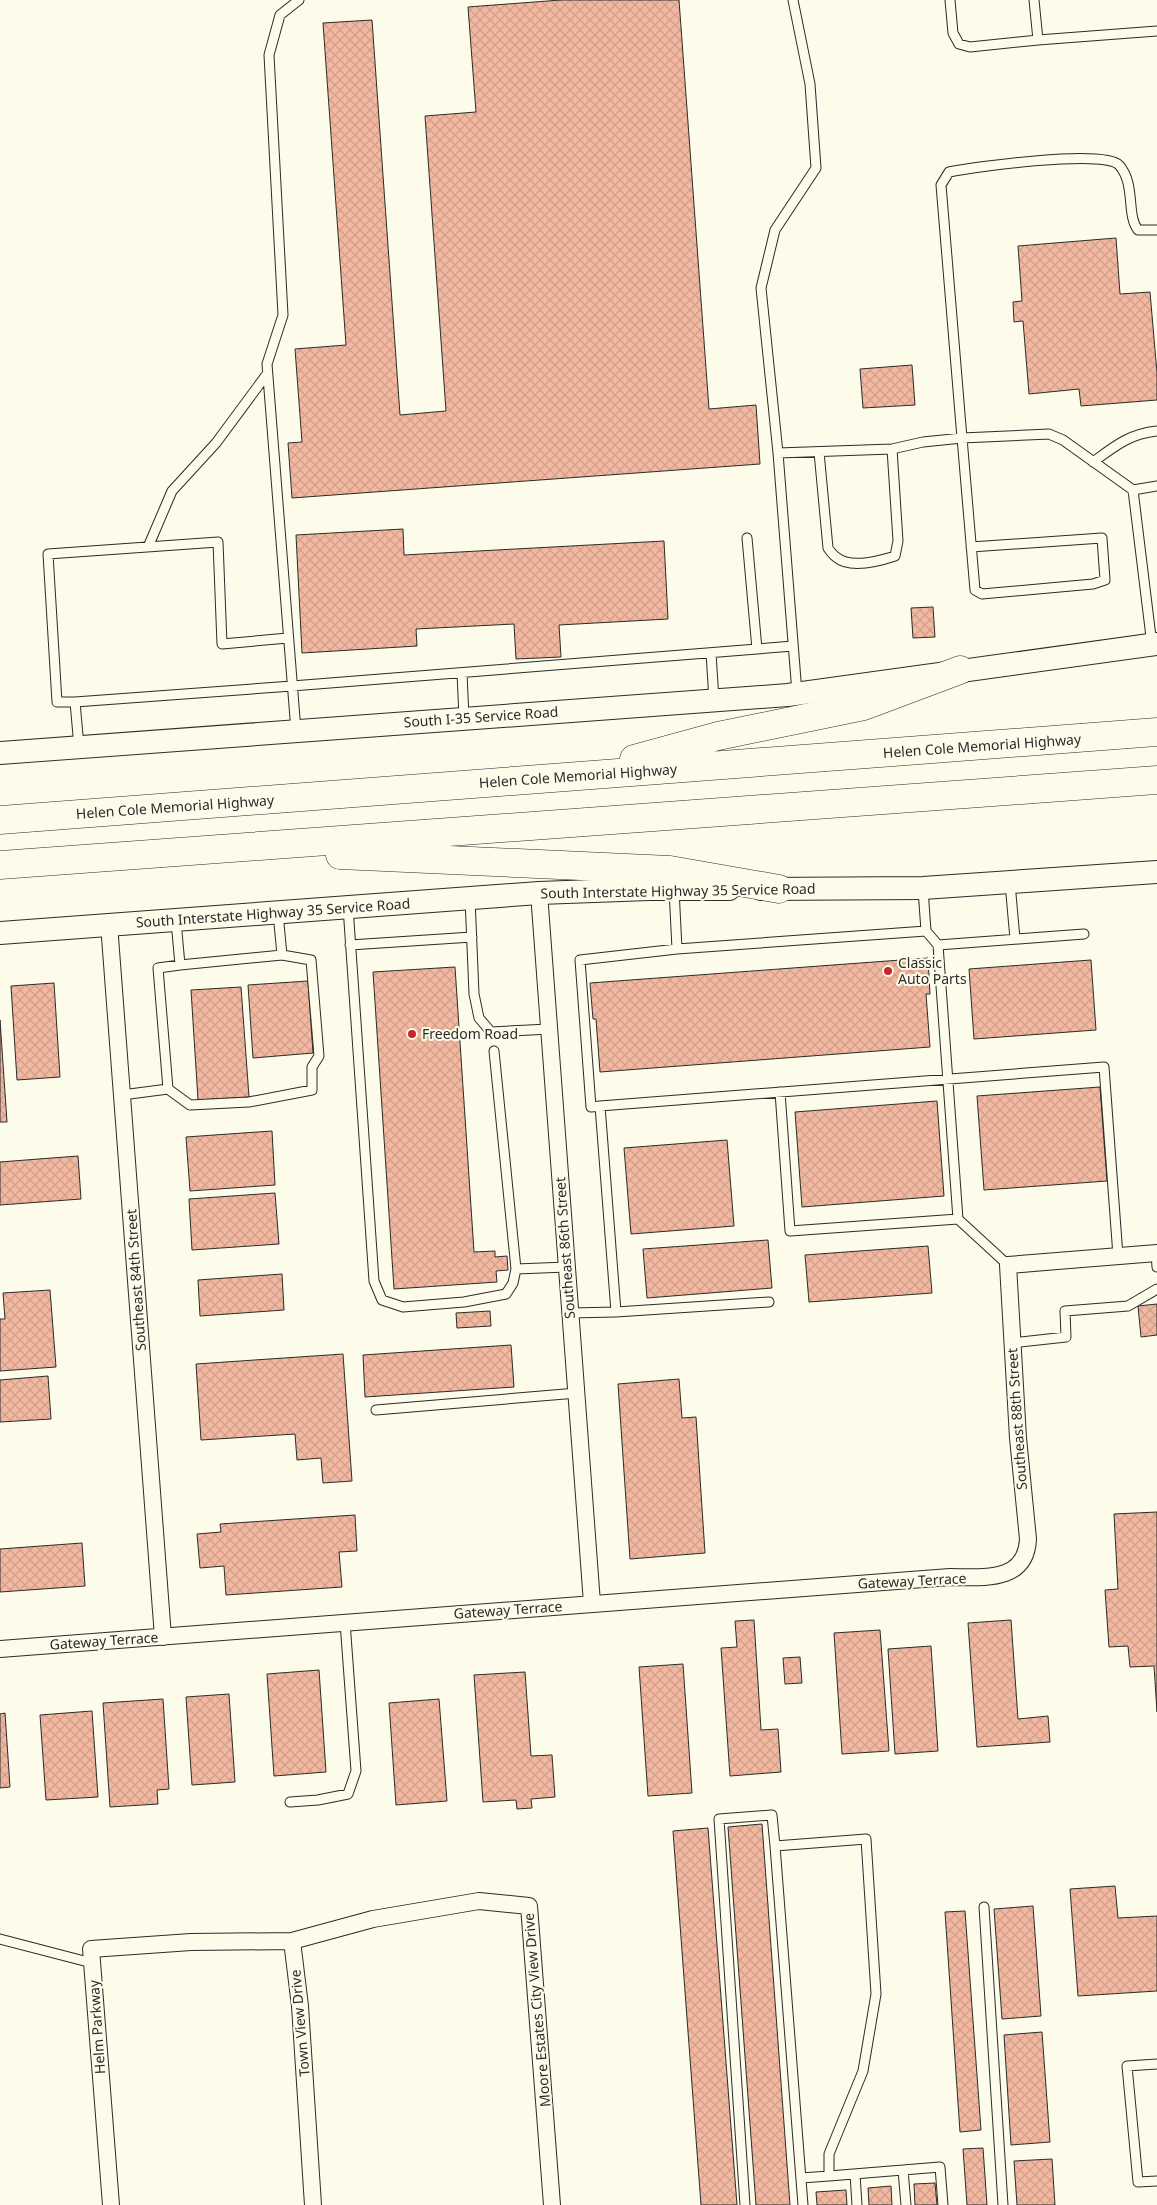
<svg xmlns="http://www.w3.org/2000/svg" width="1157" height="2205" font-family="'Noto Sans',sans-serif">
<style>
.building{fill:url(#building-cross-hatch);stroke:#2b2b2b}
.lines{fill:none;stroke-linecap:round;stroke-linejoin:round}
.service-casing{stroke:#2b2b2b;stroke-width:11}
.minor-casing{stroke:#2b2b2b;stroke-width:18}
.secondary-casing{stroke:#2b2b2b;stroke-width:24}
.motorway-casing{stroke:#2b2b2b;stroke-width:29}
.service{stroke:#fdfbea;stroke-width:9}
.minor{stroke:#fdfbea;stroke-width:16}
.secondary{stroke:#fdfbea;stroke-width:22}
.motorway{stroke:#fdfbea;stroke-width:28}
.poi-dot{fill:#c62828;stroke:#fdfbea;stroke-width:2}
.labels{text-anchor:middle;stroke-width:4;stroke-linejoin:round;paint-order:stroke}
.street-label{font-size:14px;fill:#2b2b2b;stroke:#fdfbea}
.poi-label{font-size:14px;fill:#2b2b2b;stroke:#fdfbea;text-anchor:start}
</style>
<defs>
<pattern id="building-cross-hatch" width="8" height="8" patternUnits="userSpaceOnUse" patternTransform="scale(1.25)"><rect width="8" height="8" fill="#f2b8a0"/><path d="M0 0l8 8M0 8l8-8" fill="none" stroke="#d09e8a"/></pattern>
</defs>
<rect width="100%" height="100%" fill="#fdfbea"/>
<path class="building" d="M561,0H679L709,409L756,405L760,464L292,498L288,443L302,442L295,349L346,345L323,23L372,20L400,415L446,411L425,116L476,112L468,7Z
M1116,238L1120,294L1150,292L1157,373V400L1081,406L1079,389L1029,394L1023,321L1014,322L1013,302L1022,301L1018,246Z
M912,365L915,405L863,408L860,369Z
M403,529L404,555L664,541L668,619L559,625L561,657L516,659L514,624L416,629L417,646L302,653L296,535Z
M933,607L935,637L913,638L911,608Z
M928,958L930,994H926L930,1047L600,1072L596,1019H593L590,983Z
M1091,960L1096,1030L974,1039L969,969Z
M455,967L474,1252L495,1251V1257L507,1256L508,1270L496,1271L497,1282L394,1289L373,972Z
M308,981L313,1053L253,1058L248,985Z
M54,983L60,1077L17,1080L11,986Z
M241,987L249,1097L198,1100L191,990Z
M0,1020L7,1122H0Z
M1100,1087L1107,1181L984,1190L977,1096Z
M937,1101L944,1196L802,1207L795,1112Z
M272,1131L275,1185L190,1191L186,1137Z
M727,1140L734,1226L631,1234L624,1148Z
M78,1156L81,1199L0,1205V1162Z
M275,1193L279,1244L192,1250L189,1199Z
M768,1240L772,1288L647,1298L643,1249Z
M928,1246L932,1293L809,1302L805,1255Z
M282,1274L284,1310L200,1316L198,1280Z
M50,1290L56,1367L0,1371V1319H5L3,1293Z
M1157,1304V1335L1141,1337L1138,1306Z
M490,1311L491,1326L457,1328L456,1313Z
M511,1345L514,1387L365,1397L363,1355Z
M343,1354L352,1481L323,1483L321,1458L297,1460L295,1434L201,1440L196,1364Z
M48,1376L51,1419L0,1422V1380Z
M679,1379L682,1418L696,1417L705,1553L630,1559L618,1384Z
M1157,1512V1712L1154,1666L1130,1667L1128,1646L1109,1647L1105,1590L1118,1589L1114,1514Z
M355,1515L357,1551L339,1552L342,1587L226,1595L224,1566L200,1568L197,1534L221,1532L220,1524Z
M82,1543L85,1586L0,1592V1549Z
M754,1620L761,1730L778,1729L781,1772L730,1776L721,1648L737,1647L735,1621Z
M1011,1620L1018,1719L1048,1716L1050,1742L977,1747L968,1623Z
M880,1630L889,1751L842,1754L834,1633Z
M931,1646L938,1751L895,1754L888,1649Z
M800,1657L802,1683L785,1684L783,1658Z
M683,1664L692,1793L648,1796L639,1667Z
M319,1670L326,1772L274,1776L267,1674Z
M525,1672L531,1756L552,1755L555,1797L531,1799L532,1808L517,1809L516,1800L483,1802L474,1675Z
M229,1694L235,1782L192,1785L186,1697Z
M163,1699L169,1789L157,1790L158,1804L110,1807L103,1703Z
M439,1699L447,1801L396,1805L389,1703Z
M92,1711L98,1797L46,1800L40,1715Z
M5,1713L10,1787L0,1788V1714Z
M762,1824L790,2205H756L728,1827Z
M708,1828L737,2205H701L673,1831Z
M1115,1886L1118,1918L1157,1916V1991L1078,1996L1070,1889Z
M1033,1906L1041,2016L1002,2019L994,1909Z
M965,1911L981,2130L960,2132L945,1912Z
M1042,2032L1050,2142L1011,2145L1004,2035Z
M983,2148L987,2205H967L963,2149Z
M1052,2159L1055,2205H1017L1014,2161Z
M935,2183L937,2205H915L914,2184Z
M891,2186L892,2205H869L868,2188Z
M846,2190L847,2205H817L816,2192Z"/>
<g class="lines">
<defs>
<path id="service" d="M793,0L810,84L816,168L775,230L761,288L778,453L797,693
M950,0L953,33L959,44L970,47L1038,40
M1034,0L1038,40L1157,31
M819,452L828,548C830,551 833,555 836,557C850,569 880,561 895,556L898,541L892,449
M778,453L892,449L923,442L962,438L941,185L949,172C974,167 1104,149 1119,165C1136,184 1126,215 1138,230H1157
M1093,462C1115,446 1129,434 1157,431
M1133,490L1157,486
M148,547L172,491L216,443L267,374
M971,547L1102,538L1105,580L1093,584L982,594L975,590L962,438L1049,434L1063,440L1133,490L1152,645
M757,649L793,646
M711,653L714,700
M462,673L464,718
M75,702L292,686L757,649L747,538
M296,731L267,364L283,315L269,55L280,15L299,0
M79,747L75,702H57L48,554L218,542L222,644L288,638
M1010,883L1015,939
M674,889L677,949
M923,889L926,931
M470,898L474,994L479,1018L491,1032L549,1029
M348,907L374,1281L382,1300L403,1307L464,1302L506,1294L513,1283L516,1269L494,1051
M350,945L472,937
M938,945L1084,934
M180,965L282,955L278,913
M168,1089L190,1105L249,1102L312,1090V1067L319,1056L311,960L282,955
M780,1092L790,1231L958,1219
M122,1095L168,1089L158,968L180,965L176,921
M600,1106L616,1312
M1156,1253L1157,1267
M1008,1265L958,1219L938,945L926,931L677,949L580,960L591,1107L600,1106C768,1093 936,1080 1104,1067L1118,1256
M516,1269L567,1267
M570,1313L616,1312L769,1302
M1012,1343L1066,1337L1065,1311L1128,1306L1157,1289
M376,1410L577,1393
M290,1802L318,1800L348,1794L356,1771L345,1622
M984,1907L1003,2205
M0,1939L92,1963
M1157,2064L1127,2066L1138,2182L1157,2181
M903,2170L906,2205
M855,2174L857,2205
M801,2178L829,2176
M745,2205L719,1819L772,1815L775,1846
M803,2205L775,1846L866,1839L876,1994L863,2071L829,2154V2176L940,2167L943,2205"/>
<path id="minor" d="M539,893L592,1603
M109,924L163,1637
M0,1649L950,1577C983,1577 1026,1583 1028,1539L1018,1438L1008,1265L1157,1253
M292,1941L373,1919L479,1901L529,1906L552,2205
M111,2205L91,1949L191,1942L292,1941L300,2006L313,2205"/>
<path id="secondary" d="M0,753L788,695L1157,644
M761,889L923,888L1157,872
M0,933L539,893L649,889H729"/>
<path id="motorway" d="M634,759L718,736L864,706L960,670
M0,820L1157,732
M340,855L670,870L779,889
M0,865L1157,780"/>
</defs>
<use href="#service" class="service-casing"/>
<use href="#minor" class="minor-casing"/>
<use href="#secondary" class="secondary-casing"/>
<use href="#motorway" class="motorway-casing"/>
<use href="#service" class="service"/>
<use href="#minor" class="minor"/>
<use href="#secondary" class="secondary"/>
<use href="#motorway" class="motorway"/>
</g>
<g class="poi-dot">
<circle cx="888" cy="971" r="5"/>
<circle cx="412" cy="1034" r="5"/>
</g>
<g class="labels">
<g class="street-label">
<text transform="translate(481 717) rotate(-4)" y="5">South I-35 Service Road</text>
<text transform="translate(982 746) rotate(-4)" y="5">Helen Cole Memorial Highway</text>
<text transform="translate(578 776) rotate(-4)" y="5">Helen Cole Memorial Highway</text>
<text transform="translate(175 807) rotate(-4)" y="5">Helen Cole Memorial Highway</text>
<text transform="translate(678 891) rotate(-1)" y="5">South Interstate Highway 35 Service Road</text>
<text transform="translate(273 913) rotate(-4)" y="5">South Interstate Highway 35 Service Road</text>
<text transform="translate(565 1248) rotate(-94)" y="5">Southeast 86th Street</text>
<text transform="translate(136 1280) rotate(-94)" y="5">Southeast 84th Street</text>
<text transform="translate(1017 1419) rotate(-94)" y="5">Southeast 88th Street</text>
<text transform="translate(912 1581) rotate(-3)" y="5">Gateway Terrace</text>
<text transform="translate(508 1610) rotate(-4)" y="5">Gateway Terrace</text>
<text transform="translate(104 1641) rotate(-4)" y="5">Gateway Terrace</text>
<text transform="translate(537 2010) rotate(-95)" y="5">Moore Estates City View Drive</text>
<text transform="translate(300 2023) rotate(-95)" y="5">Town View Drive</text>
<text transform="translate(97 2027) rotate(-94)" y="5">Helm Parkway</text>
</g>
<g class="poi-label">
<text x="898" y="968">Classic<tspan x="898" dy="16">Auto Parts</tspan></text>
<text x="422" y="1039">Freedom Road</text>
</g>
</g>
</svg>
